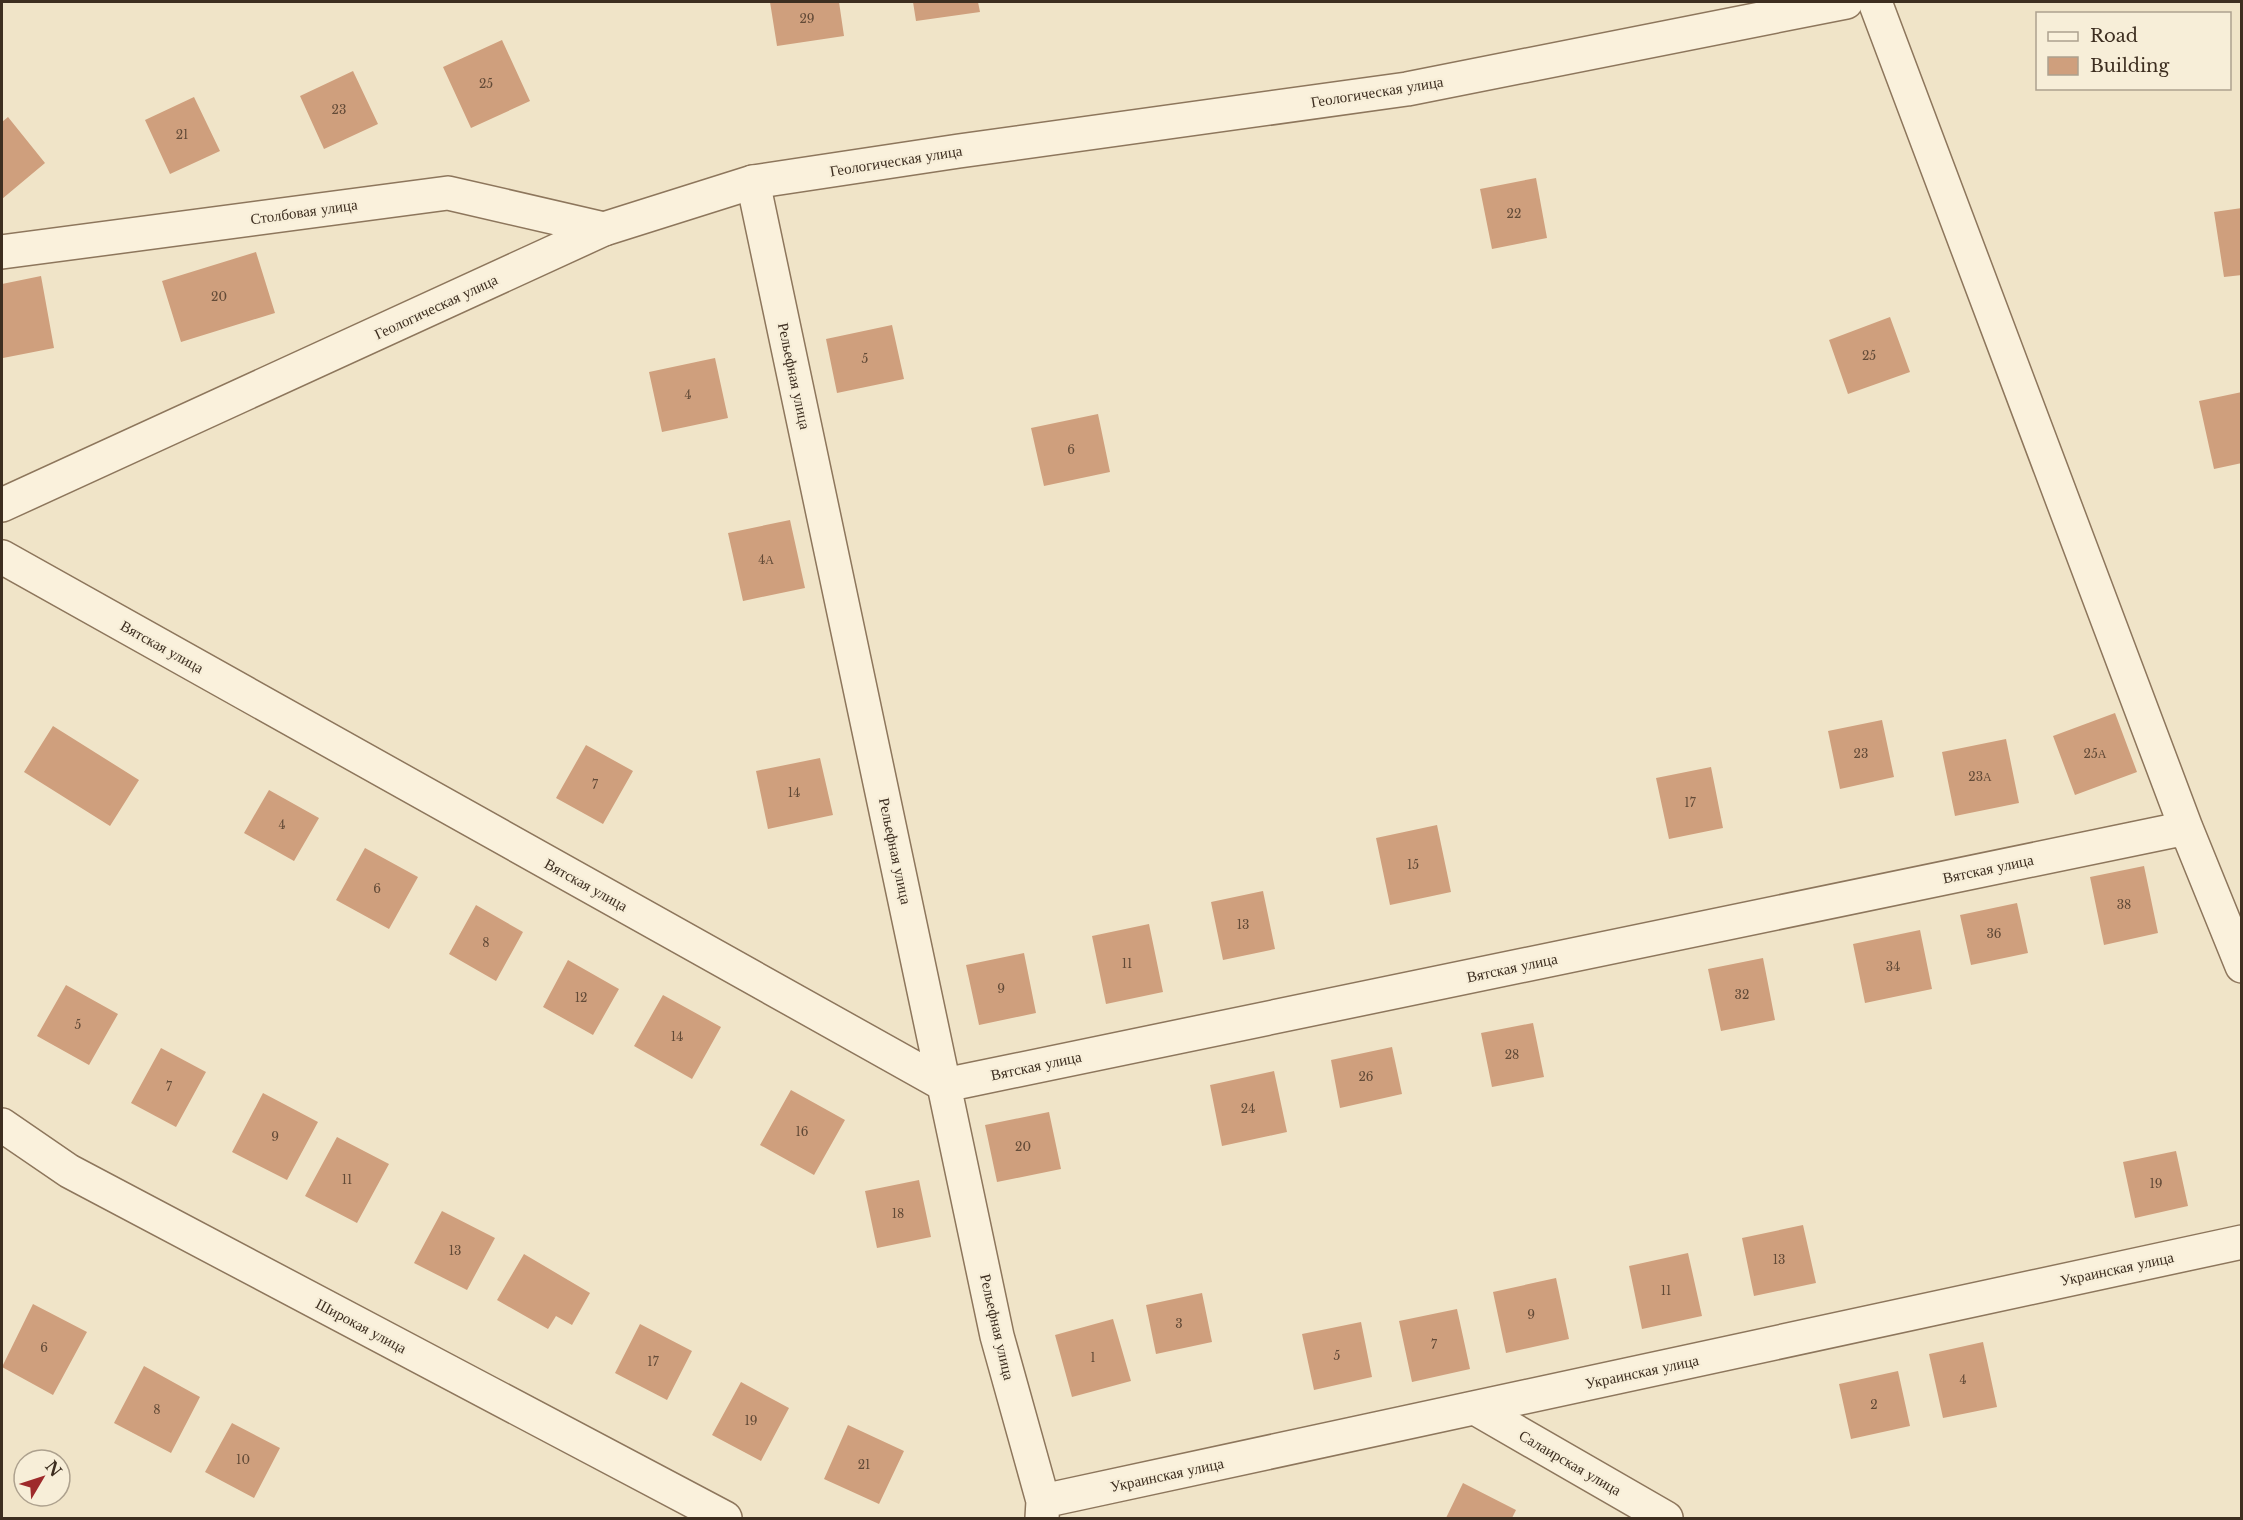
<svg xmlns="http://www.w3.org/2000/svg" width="2243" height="1520" font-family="'Libre Baskerville',serif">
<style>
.building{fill:#cf9f7d}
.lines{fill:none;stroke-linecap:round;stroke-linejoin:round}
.minor-casing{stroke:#8d765c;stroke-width:36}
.tertiary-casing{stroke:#8d765c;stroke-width:36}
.minor{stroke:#faf1dc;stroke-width:33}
.tertiary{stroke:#faf1dc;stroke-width:33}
.labels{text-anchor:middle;stroke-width:4.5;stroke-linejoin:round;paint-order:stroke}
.number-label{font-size:12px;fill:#624a37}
.street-label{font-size:15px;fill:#3d2e20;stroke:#f7eed8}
</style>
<rect width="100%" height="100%" fill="#f0e4c8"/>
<path class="building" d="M770,2H839L844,36L777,46Z
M913,2H978L980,12L916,21Z
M502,40L530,101L471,128L443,67Z
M353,71L378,124L324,149L300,96Z
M194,97L220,151L170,174L145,120Z
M8,117L45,163L2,199V122Z
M1536,178L1547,238L1492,249L1480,189Z
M2242,208V275L2224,277L2214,212Z
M256,252L275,313L181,342L162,281Z
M41,276L54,348L3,358L2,284Z
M1890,317L1910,372L1848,394L1829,340Z
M892,325L904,379L837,393L826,339Z
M715,358L728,418L662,432L649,372Z
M2242,392V463L2214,469L2199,401Z
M1098,414L1110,472L1044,486L1031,428Z
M790,520L805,588L743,601L728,533Z
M2115,713L2137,772L2075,795L2053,736Z
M1882,720L1894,777L1840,789L1828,731Z
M53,726L139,780L110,826L24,772Z
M2006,739L2019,803L1955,816L1942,752Z
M586,745L633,771L603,824L556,798Z
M820,758L833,815L768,829L756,771Z
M1711,767L1723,828L1669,839L1656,778Z
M269,790L319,818L294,861L244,833Z
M1437,825L1451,892L1390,905L1376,838Z
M365,848L418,877L389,929L336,900Z
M2144,866L2158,933L2104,945L2090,877Z
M1263,891L1275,949L1223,960L1211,902Z
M2017,903L2028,953L1971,965L1960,915Z
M476,905L523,932L496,981L449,954Z
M1149,924L1163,992L1106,1004L1092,936Z
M1920,930L1932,989L1865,1003L1853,944Z
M1024,953L1036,1013L979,1025L966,965Z
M1763,958L1775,1020L1721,1031L1708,969Z
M568,960L619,989L593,1035L543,1007Z
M66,985L118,1014L89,1065L37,1036Z
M663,995L721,1027L692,1079L634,1046Z
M1533,1023L1544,1077L1492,1087L1481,1033Z
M1392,1047L1402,1094L1340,1108L1331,1060Z
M161,1048L206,1072L176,1127L131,1103Z
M1274,1071L1287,1132L1222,1146L1210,1085Z
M791,1090L845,1120L814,1175L760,1145Z
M263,1093L318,1122L287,1180L232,1152Z
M1049,1112L1061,1169L997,1182L985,1125Z
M337,1137L389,1164L357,1223L305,1196Z
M2176,1151L2188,1206L2135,1218L2123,1162Z
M919,1180L931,1237L877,1248L865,1191Z
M442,1211L495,1238L467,1290L414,1263Z
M1803,1225L1816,1283L1754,1296L1742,1238Z
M1688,1253L1702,1316L1642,1329L1629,1266Z
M524,1254L590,1293L572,1325L556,1316L548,1329L497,1300Z
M1556,1278L1569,1339L1506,1353L1493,1292Z
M1202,1293L1212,1342L1156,1354L1146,1305Z
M33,1304L87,1332L53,1395L2,1367Z
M1457,1309L1470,1369L1412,1382L1399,1321Z
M1113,1319L1131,1381L1072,1397L1055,1335Z
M1361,1322L1372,1377L1314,1390L1302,1334Z
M640,1324L692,1351L667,1400L615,1373Z
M1983,1342L1997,1407L1943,1418L1929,1354Z
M144,1366L200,1397L171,1453L114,1423Z
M1898,1371L1910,1426L1851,1439L1839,1384Z
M741,1382L789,1408L761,1461L712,1435Z
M232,1423L280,1448L254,1498L205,1472Z
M848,1425L904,1451L879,1504L824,1479Z
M1463,1483L1516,1510L1512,1518H1446Z"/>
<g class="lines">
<defs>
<path id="minor" d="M1875,2L2186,828L2242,966
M753,182L997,1336L1043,1501L1042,1518
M2,252L448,193L604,229
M2,557L945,1085L2186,828
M2,1125L69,1171L725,1518
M1475,1408L1666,1518
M1043,1501L2242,1242"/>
<path id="tertiary" d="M2,505L604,229L753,182L959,151L1407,89L1846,2"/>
</defs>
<use href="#minor" class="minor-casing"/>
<use href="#tertiary" class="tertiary-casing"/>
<use href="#minor" class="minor"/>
<use href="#tertiary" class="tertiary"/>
</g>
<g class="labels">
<g class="number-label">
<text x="807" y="23">29</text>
<text x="486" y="88">25</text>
<text x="339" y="114">23</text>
<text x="182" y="139">21</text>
<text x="1514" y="218">22</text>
<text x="219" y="301">20</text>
<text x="1869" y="360">25</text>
<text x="865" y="363">5</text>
<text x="688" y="399">4</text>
<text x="1071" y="454">6</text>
<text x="766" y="564">4А</text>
<text x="1861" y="758">23</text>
<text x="2095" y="758">25А</text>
<text x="1980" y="781">23А</text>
<text x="595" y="789">7</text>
<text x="794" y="797">14</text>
<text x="1690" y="807">17</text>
<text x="282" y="829">4</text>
<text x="1413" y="869">15</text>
<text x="377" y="893">6</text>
<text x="2124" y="909">38</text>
<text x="1243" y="929">13</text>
<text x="1994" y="938">36</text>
<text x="486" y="947">8</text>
<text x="1127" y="968">11</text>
<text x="1893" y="971">34</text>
<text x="1001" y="993">9</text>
<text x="1742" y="999">32</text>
<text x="581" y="1002">12</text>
<text x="78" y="1029">5</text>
<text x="677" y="1041">14</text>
<text x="1512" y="1059">28</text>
<text x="1366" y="1081">26</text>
<text x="169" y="1091">7</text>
<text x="1248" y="1113">24</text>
<text x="802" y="1136">16</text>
<text x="275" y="1141">9</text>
<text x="1023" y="1151">20</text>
<text x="347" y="1184">11</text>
<text x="2156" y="1188">19</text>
<text x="898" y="1218">18</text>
<text x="455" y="1255">13</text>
<text x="1779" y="1264">13</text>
<text x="1666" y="1295">11</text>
<text x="1531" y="1319">9</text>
<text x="1179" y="1328">3</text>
<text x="1434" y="1349">7</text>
<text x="44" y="1352">6</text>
<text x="1337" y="1360">5</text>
<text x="1093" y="1362">1</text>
<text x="653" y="1366">17</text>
<text x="1963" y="1384">4</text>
<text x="1874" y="1409">2</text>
<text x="157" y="1414">8</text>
<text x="751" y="1425">19</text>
<text x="243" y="1464">10</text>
<text x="864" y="1469">21</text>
</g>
<g class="street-label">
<text transform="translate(1377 92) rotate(-9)" y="5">Геологическая улица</text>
<text transform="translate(896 161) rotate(-9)" y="5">Геологическая улица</text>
<text transform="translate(304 212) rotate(-8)" y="5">Столбовая улица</text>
<text transform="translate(436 307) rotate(-25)" y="5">Геологическая улица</text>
<text transform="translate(794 376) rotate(78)" y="5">Рельефная улица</text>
<text transform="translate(162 647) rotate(29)" y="5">Вятская улица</text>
<text transform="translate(895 851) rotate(78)" y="5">Рельефная улица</text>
<text transform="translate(1988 869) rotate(-12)" y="5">Вятская улица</text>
<text transform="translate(586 885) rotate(29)" y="5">Вятская улица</text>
<text transform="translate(1512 968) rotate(-12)" y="5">Вятская улица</text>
<text transform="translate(1036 1066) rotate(-12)" y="5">Вятская улица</text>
<text transform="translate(2117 1269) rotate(-12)" y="5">Украинская улица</text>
<text transform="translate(361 1326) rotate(28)" y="5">Широкая улица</text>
<text transform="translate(997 1327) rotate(77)" y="5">Рельефная улица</text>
<text transform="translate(1642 1372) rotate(-12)" y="5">Украинская улица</text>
<text transform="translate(1570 1463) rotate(30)" y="5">Салаирская улица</text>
<text transform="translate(1167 1475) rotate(-12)" y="5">Украинская улица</text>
</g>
</g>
<rect width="2243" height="1520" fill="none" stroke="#3d2e20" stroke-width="6"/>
<rect x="2036" y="12" width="195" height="78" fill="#f7eed8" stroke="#ada18e" stroke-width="1.5"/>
<rect x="2048" y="32" width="30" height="9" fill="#faf1dc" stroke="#ada18e" stroke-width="1.5"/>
<text x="2090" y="42" font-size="18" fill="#3d2e20">Road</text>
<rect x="2048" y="57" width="30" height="18" fill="#cf9f7d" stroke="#ada18e" stroke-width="1.5"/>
<text x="2090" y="72" font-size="18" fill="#3d2e20">Building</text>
<g transform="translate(42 1478) rotate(51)"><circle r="28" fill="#f7eed8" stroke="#ada18e" stroke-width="1.5"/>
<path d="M0-4.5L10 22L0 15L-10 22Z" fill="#9e2a2b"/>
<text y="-9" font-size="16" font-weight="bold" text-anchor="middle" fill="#3d2e20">N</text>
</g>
</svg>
